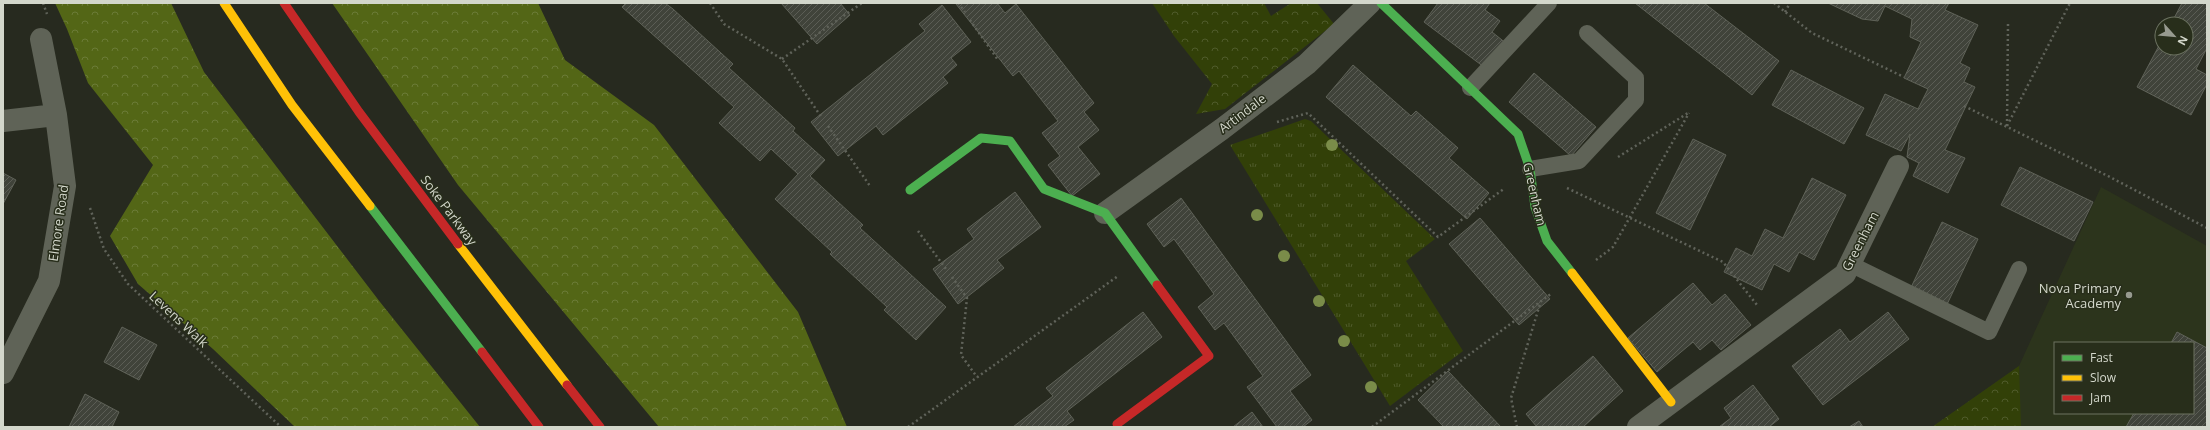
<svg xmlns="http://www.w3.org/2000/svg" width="2210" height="430" font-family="'Open Sans',sans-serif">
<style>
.built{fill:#2c341c;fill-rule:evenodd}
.grass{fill:url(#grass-tufts)}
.forest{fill:url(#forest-crowns)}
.park{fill:url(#park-crowns)}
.building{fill:url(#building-hatch);stroke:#5f6258}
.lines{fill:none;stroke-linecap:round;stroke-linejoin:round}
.path{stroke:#60635a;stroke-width:2.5;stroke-dasharray:2 3;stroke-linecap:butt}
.lane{stroke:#5f6357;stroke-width:16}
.street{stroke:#5f6357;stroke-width:22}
.fast{stroke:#4caf50;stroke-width:9}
.slow{stroke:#ffc107;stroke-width:9}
.jam{stroke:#c62828;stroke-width:9}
.tree{fill:#7a8c49}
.poi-dot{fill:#979a8f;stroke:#282e1b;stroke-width:1.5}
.labels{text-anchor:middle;stroke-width:3;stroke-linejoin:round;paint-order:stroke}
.street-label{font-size:13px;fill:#d3d7cb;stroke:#282e1b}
.poi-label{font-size:13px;fill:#d3d7cb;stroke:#282e1b;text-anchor:end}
</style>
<defs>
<pattern id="grass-tufts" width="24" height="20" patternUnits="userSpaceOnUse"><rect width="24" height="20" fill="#324008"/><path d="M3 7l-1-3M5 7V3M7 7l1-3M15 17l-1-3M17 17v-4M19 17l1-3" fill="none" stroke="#4f5b2b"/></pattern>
<pattern id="forest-crowns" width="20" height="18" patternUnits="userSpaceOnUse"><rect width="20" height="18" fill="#536616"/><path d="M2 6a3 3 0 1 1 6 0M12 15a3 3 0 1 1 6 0" fill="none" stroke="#6b7b37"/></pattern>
<pattern id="park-crowns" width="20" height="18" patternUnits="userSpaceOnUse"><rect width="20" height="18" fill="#324008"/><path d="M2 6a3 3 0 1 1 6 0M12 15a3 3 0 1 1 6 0" fill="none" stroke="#4f5b2b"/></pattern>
<pattern id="building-hatch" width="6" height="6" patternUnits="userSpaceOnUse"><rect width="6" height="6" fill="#40433a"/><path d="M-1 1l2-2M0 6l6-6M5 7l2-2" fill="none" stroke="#5b5d55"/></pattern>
</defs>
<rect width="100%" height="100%" fill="#272a1f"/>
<path class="built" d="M2101,187L2207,246V427H1932L2019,366ZM2055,343H2193V413H2055Z"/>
<path class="grass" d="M1305,119L1311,121L1435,239L1406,261L1463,351L1390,406L1230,145Z"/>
<path class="forest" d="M55,3H171L204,72L380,302L480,427H295L213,349L138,284L110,236L153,165L88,83L67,29Z
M332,3H538L565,60L654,125L798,312L847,427H659L458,185Z"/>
<path class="park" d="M1152,3H1264L1271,16L1291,3H1317L1334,24L1225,109L1196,114L1212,84L1174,36Z
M2019,366L2021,427H1932Z"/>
<path class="building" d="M626,3H665L673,9L733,64L729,68L795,128L793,131L825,160L810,176L863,225L860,228L946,307L916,340L884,310L887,307L830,254L832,252L775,199L798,174L771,149L760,161L719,123L734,107L622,7Z
M781,3H840L850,15L817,44Z
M957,3H997L1005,13L1016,4L1094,103L1084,112L1099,130L1078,147L1100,174L1072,196L1048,165L1060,156L1042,133L1058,121L1019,71L1013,76L956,4Z
M1438,3H1490L1485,10L1500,21L1492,32L1507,44L1488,70L1424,22Z
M1635,3H1704L1779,61L1752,95Z
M1828,3H1949L1945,10L1978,25L1960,63L1970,68L1964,82L1975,87L1945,150L1965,158L1948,193L1913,176L1919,163L1907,157L1910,134L1901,151L1866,135L1885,94L1918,109L1928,89L1904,78L1921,42L1910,37L1912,19L1885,6L1878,21L1862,19Z
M2182,3H2207V48L2196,69L2207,75V84L2191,115L2137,87L2162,40V48H2186V24H2171Z
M942,5L971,42L951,58L957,65L943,77L948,83L883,135L876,126L838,156L811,122L925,31L919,24Z
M1353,65L1411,116L1416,111L1458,148L1449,158L1489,193L1467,219L1326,97Z
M1791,70L1864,108L1844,144L1772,105Z
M1534,73L1596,127L1571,156L1509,102Z
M1693,139L1726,155L1690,230L1656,213Z
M2020,167L2093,202L2074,241L2001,205Z
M3,173L16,180L3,204Z
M1812,178L1846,195L1814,260L1799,252L1789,272L1774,264L1762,290L1724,272L1736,248L1752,256L1765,229L1783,238Z
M1015,192L1041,227L997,260L1004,268L958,304L933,269L974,239L967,229Z
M1181,198L1311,375L1290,391L1312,420L1303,427H1277L1247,387L1263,376L1224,323L1215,330L1198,307L1214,294L1174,239L1164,247L1147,224Z
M1480,218L1550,299L1519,325L1449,244Z
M1942,222L1978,239L1942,315L1906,298Z
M1693,283L1712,305L1725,294L1751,325L1721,350L1712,340L1700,350L1693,342L1657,372L1628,338Z
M1143,312L1162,337L1067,411L1074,420L1064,427H1013L1053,396L1046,388Z
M1888,312L1909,339L1823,405L1792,366L1840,329L1850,342Z
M122,327L157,345L139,380L104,362Z
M2177,332L2207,348V427H2126L2134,413H2193V343H2171Z
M1593,356L1623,391L1583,427H1537L1526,414Z
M1448,371L1501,427H1444L1418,400Z
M1753,385L1779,419L1769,427H1719L1731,418L1724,408Z
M85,394L119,412L112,427H69Z
M1252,412L1263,427H1233Z
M1859,421L1863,427H1849Z"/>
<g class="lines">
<path class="path" d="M43,3L47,14
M710,3L724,24L782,59L822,118
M958,3L965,12
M1774,3L1812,33L1904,77
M1785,12L1790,3
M970,20L998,60
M782,59L862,3
M1964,106L2108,176L2207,228
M1277,122L1308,113L1438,237L1505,188
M828,126L870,186
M2007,126L2070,3
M2007,126L2008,24
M1618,157L1688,113
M1567,188L1723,262L1757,305
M90,208L104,249L128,284L281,427
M918,231L946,269
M1596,260L1613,247L1689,113
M952,277L967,298L961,355L977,377
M908,427L1118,276
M1372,427L1552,293
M1517,427L1511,398L1541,301"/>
<path class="lane" d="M1470,88L1549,3
M1530,169L1579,161L1636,100V78L1587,33
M1850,264L1989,332L2019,269"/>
<path class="street" d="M3,121L56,115
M1105,213L1222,129L1307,64L1370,3
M3,373L49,281L65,186L56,115L41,39
M1638,427L1845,274L1898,166"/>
<path class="fast" d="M1381,3L1518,134L1530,169L1535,207L1547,241L1572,273
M910,190L981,138L1010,141L1044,189L1105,213L1157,285
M370,206L482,352"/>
<path class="slow" d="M224,3L292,105L370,206
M458,244L567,385
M1572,273L1671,402"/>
<path class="jam" d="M284,3L359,112L458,244
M482,352L539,427
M567,385L600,427
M1117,424L1209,356L1157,285"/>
</g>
<g class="tree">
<circle cx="1332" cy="145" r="6"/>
<circle cx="1257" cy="215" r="6"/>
<circle cx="1284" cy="256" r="6"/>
<circle cx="1319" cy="301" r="6"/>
<circle cx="1344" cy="341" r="6"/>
<circle cx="1371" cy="387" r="6"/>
</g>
<circle class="poi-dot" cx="2129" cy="295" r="4"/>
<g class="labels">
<g class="street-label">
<text transform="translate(1242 113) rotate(-37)" y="5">Artindale</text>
<text transform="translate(1535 194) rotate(77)" y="5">Greenham</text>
<text transform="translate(449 210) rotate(53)" y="5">Soke Parkway</text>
<text transform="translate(58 223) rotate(-82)" y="5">Elmore Road</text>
<text transform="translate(1860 241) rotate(-63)" y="5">Greenham</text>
<text transform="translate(179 319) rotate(43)" y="5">Levens Walk</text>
</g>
<g class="poi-label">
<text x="2121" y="293">Nova Primary<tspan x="2121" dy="15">Academy</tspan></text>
</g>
</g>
<rect width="2210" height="430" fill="none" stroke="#d3d7cb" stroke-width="8"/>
<rect x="2054" y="342" width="140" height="72" fill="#282e1b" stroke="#6c7261"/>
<rect x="2062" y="355" width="20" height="6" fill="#4caf50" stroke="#6c7261"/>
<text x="2090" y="362" font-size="12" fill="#d3d7cb">Fast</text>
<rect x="2062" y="375" width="20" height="6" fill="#ffc107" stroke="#6c7261"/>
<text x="2090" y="382" font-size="12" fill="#d3d7cb">Slow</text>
<rect x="2062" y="395" width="20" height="6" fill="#c62828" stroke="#6c7261"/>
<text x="2090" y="402" font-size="12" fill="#d3d7cb">Jam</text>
<g transform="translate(2174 36) rotate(117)"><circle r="19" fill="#282e1b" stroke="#6c7261"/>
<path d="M0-3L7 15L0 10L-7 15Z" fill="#979a8f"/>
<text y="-6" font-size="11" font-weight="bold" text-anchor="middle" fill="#d3d7cb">N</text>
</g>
</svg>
